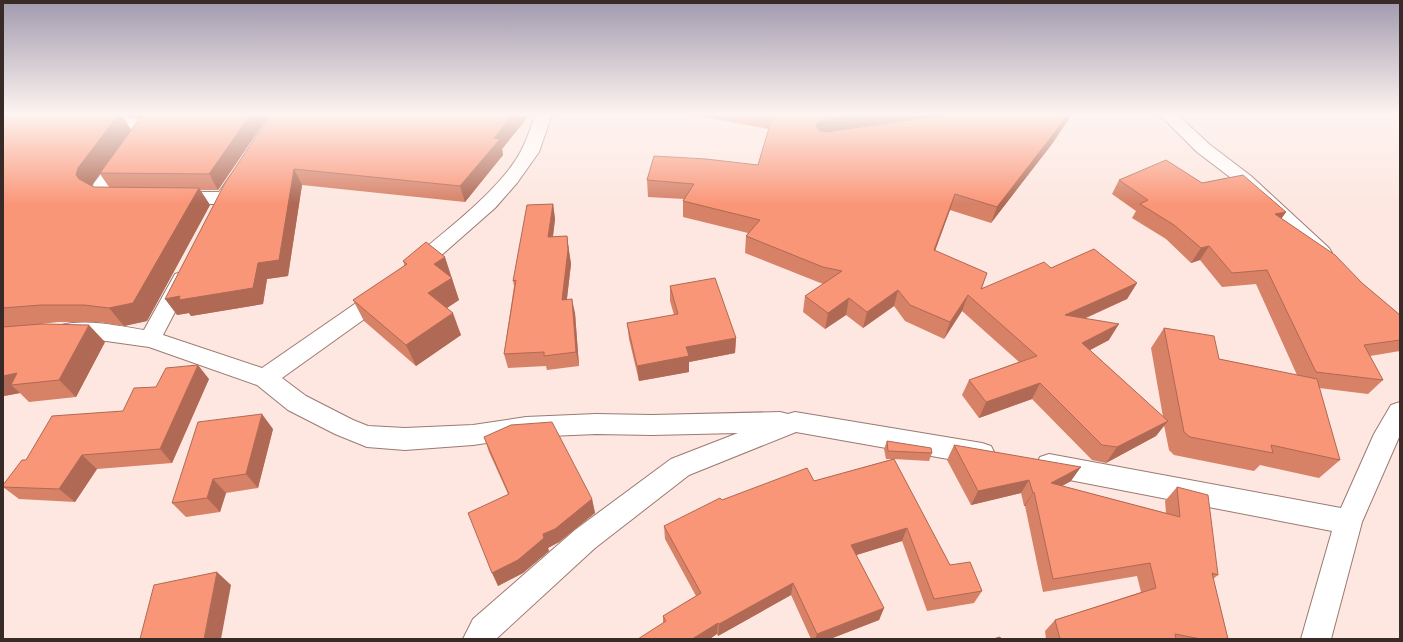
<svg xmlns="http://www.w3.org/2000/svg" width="1403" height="642" font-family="Roboto,sans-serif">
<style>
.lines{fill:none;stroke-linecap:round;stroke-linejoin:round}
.minor-casing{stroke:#9b7a71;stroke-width:2}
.minor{fill:#fff;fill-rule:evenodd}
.wall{fill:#d78167;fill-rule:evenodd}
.shaded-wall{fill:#af6954}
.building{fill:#fa9678;stroke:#af6954}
</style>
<rect width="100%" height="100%" fill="#fde7e0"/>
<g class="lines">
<defs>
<path id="minor" d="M536,114H552L539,152L517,183L495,208L420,274L413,276L406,274L403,269L406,264C441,234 500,191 521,151C527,140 531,126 536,114Z
M1159,114H1177L1209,144L1251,176L1329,248L1332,253L1329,258L1322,260L1315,258L1239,184L1197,152Z
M96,117C107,117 141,116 148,122C150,124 151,126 152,128L109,190L128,193L130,197L128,201C114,205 98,205 90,192L94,183L134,129L90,126L88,122L90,118Z
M237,173L243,175L246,179L231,202L224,204H176L169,202L167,198L169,194L176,192H219L231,175Z
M182,272L189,274L192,279L163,335L262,368L375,290L383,287L391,290L394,295L391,300L282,378L306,396L353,420L368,426L405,428L473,425L526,417L596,414L652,415L780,412L788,414L795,412L982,443L991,446L995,454L991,462L982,465L796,432L689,475L595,548L496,639H463L473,619L575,530L671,459L738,433L652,435L596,434L526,437L473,445L405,450L367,447L335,434L288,410L257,385L149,347L99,340H66L58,338L55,332L58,326C85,318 117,326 144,330L175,274Z
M1400,402V435L1362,522L1331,639H1301L1332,531L1049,476L1040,473L1036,465L1040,457L1049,454L1341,508L1374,434L1391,405Z"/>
</defs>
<use href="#minor" class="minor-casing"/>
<use href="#minor" class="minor"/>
</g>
<path class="wall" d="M3,114H121L131,130L140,118L128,117L127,114H530L502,149L503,155L465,202L302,185L288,276L267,279L263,304L191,316L189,313L177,315L269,117H268L218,190H200L210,205L147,321L124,326L99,322H58L41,324L105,342L76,397L29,402L20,393L4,396H3ZM100,174L109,187H94L91,185Z
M687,114H1071L1070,117L1052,144L991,223L950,210L935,251L987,273L982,288L1051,268L1137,283L1127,299L1084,319L1109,340L1090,350L1163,417L1151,348L1164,328L1219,359L1297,375L1256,284L1222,287L1200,260L1191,263L1166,239L1132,218L1136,211L1112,194L1119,180L1202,183L1286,212L1281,219L1362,283L1400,315V351L1370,356L1383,380L1368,394L1319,388L1340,460L1319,478L1260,465L1254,471L1174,455L1169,450L1164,425L1156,436L1106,463L1092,460L1032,399L979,418L962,395L969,380L1019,362L962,311L944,339L905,321L894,306L863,328L846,315L825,329L803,312L805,296L823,284L745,253L746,236L748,233L683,217V201L684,199L648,197L647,180L758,165L769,129Z
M553,204L555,219L553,237L567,236L569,251L571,264L567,299L575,313L579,366L547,370L546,366L508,368L504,354L514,286L513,281Z
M403,261L453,279H452L459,300L447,308L461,335L416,366L364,321L353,300L405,266Z
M670,286L736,338L735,353L689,362V372L639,381L629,339L627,323L674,315L670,301Z
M209,379L172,463L97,469L75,502L19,499L3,487V485L26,460L123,411L156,387Z
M273,429L258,488L226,493L220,512L186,517L172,503Z
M484,437L592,499L595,513L559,542L548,548L549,551L523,573L498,586L508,494L489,452Z
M887,441L932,453L929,461L894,459L950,565L982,591L974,603L927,611L902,541L856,555L884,608L879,620L830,639H811L791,595L718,636L717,634L663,623V616L696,596L665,539L664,526L722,500L814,481L893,459H886L884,449Z
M954,445L1071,481L1062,486L1166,513L1165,501L1177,487L1218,575L1213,579L1228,639H1046L1045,631L1055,620L1141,592L1137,576L1043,592L1025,506H1024L1021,493L971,505L947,460Z"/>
<path class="shaded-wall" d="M119,114H121L131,130L91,186L89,193L76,175L78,168Z
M251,114H274L275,116L268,117L218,190L209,174Z
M514,114H530L502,149L503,155L465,202L460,186L494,138Z
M862,114H964L814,141L816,125L820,121Z
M1067,114H1071L1070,117L1052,144L991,223L997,207Z
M294,169L302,185L288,276L267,279L263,304L191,316L189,313L177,315L165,299L258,263Z
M199,188L210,205L147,321L124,326L109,308Z
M955,194L950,210L929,267L934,250Z
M553,204L555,219L551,251L548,237Z
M1286,212L1276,226L1275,214Z
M567,236L569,251L571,264L565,314L562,300Z
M1209,246L1200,260L1191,263L1201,248Z
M445,257L459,300L436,315L428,293L434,264Z
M1137,283L1127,299L1056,331L1065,315Z
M898,290L894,306L863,328L867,312Z
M968,295L962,311L944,339L950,322Z
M849,298L846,315L825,329L828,313Z
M572,299L575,313L579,366L576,352Z
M453,313L461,335L416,366L406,345Z
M1119,324L1109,340L1073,359L1082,343Z
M89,325L105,342L76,397L59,380Z
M736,338L735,353L689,362V372L639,381L637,366L686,347Z
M198,365L209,379L172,463L160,449Z
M17,373L11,385L20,393L4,396H3V376Z
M1040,383L1032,399L979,418L986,402Z
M262,414L273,429L258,488L246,474Z
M1168,421L1156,436L1106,463L1117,447Z
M82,455L97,469L75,502L59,489Z
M1081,467L1071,481L1042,497L1051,483Z
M213,479L226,493L220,512L207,498Z
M1029,480L1021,493L971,505L978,491Z
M1034,492L1025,506H1024L1033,493Z
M592,499L595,513L559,542L548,548L549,551L523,573L498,586L492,573L543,534Z
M907,528L902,541L847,558L851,545Z
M217,572L231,585L221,639H204Z
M793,583L791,595L718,636L719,624Z
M884,608L879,620L830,639H815L817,634Z
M718,623L717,634L710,639H692Z"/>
<path class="building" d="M3,114H119L78,168L76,175L79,179L94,187L199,188L133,303L109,308L84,305H41L3,308Z
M143,114H251L209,174L100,173Z
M271,114H514L494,138L500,139L460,186L294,169L279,260L258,263L253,288L179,300L180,296L165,299L225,183Z
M773,114H862L820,121L816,125L820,131L826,132L951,114H1067L1058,128L997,207L955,194L934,250L987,273L981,289L1044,262L1051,268L1094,249L1137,283L1065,315L1119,324L1082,343L1168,421L1117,447L1102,445L1040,383L986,402L969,380L1037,356L968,295L950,322L910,305L898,290L867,312L849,298L828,313L805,296L842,271L823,267L746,236L760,220L683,201L694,184L647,180L654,156L706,159L758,165Z
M1166,160L1202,183L1243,175L1286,212L1275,214L1335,255L1362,283L1400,315V340L1364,345L1383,380L1316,372L1267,270L1232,273L1209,246L1201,248L1174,225L1140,204L1148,200L1119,180Z
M553,204L548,237L567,236L568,250L562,300L572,299L576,352L544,356V352L504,354L516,280L513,281L527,205Z
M426,242L445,257L434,264L452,278L428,293L453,313L406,345L353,300L407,264L403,261Z
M715,278L736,338L686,347L689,356L637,366L627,323L678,314L670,286Z
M41,324L89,325L59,380L11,385L17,373L3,376V327Z
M1164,328L1214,336L1219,359L1317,379L1340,460L1271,445L1273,453L1190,437L1184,432Z
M198,365L160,449L82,455L59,489L3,487V485L22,460H26L52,416L123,411L134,388L156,387L166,368Z
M262,414L246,474L213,479L207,498L172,503L198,422Z
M552,422L592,499L555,529L543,534L544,538L518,560L492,573L468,513L509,494L484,437L511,425Z
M887,441L931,448L932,453L888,451Z
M954,445L1081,467L1051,483L1180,517L1177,487L1208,495L1218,575L1212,573L1228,639H1201L1175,634L1176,639H1060L1055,620L1156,588L1150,563L1053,579L1034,492L1033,493L1029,480L978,491Z
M894,459L950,565L970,562L982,591L934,599L907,528L851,545L884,608L817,634L793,583L719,624L718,623L692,639H638L666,621L663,616L701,593L664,526L720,498L722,500L807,468L814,481Z
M217,572L204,639H140L154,585Z
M1000,637L1001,639H993Z"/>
<linearGradient id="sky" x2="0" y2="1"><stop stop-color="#a19aae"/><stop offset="0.56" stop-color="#fef4f1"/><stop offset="1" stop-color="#fef4f1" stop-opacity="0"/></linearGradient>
<rect width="1403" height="204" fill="url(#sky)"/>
<rect width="1403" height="642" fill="none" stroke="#382a26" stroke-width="8"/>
</svg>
